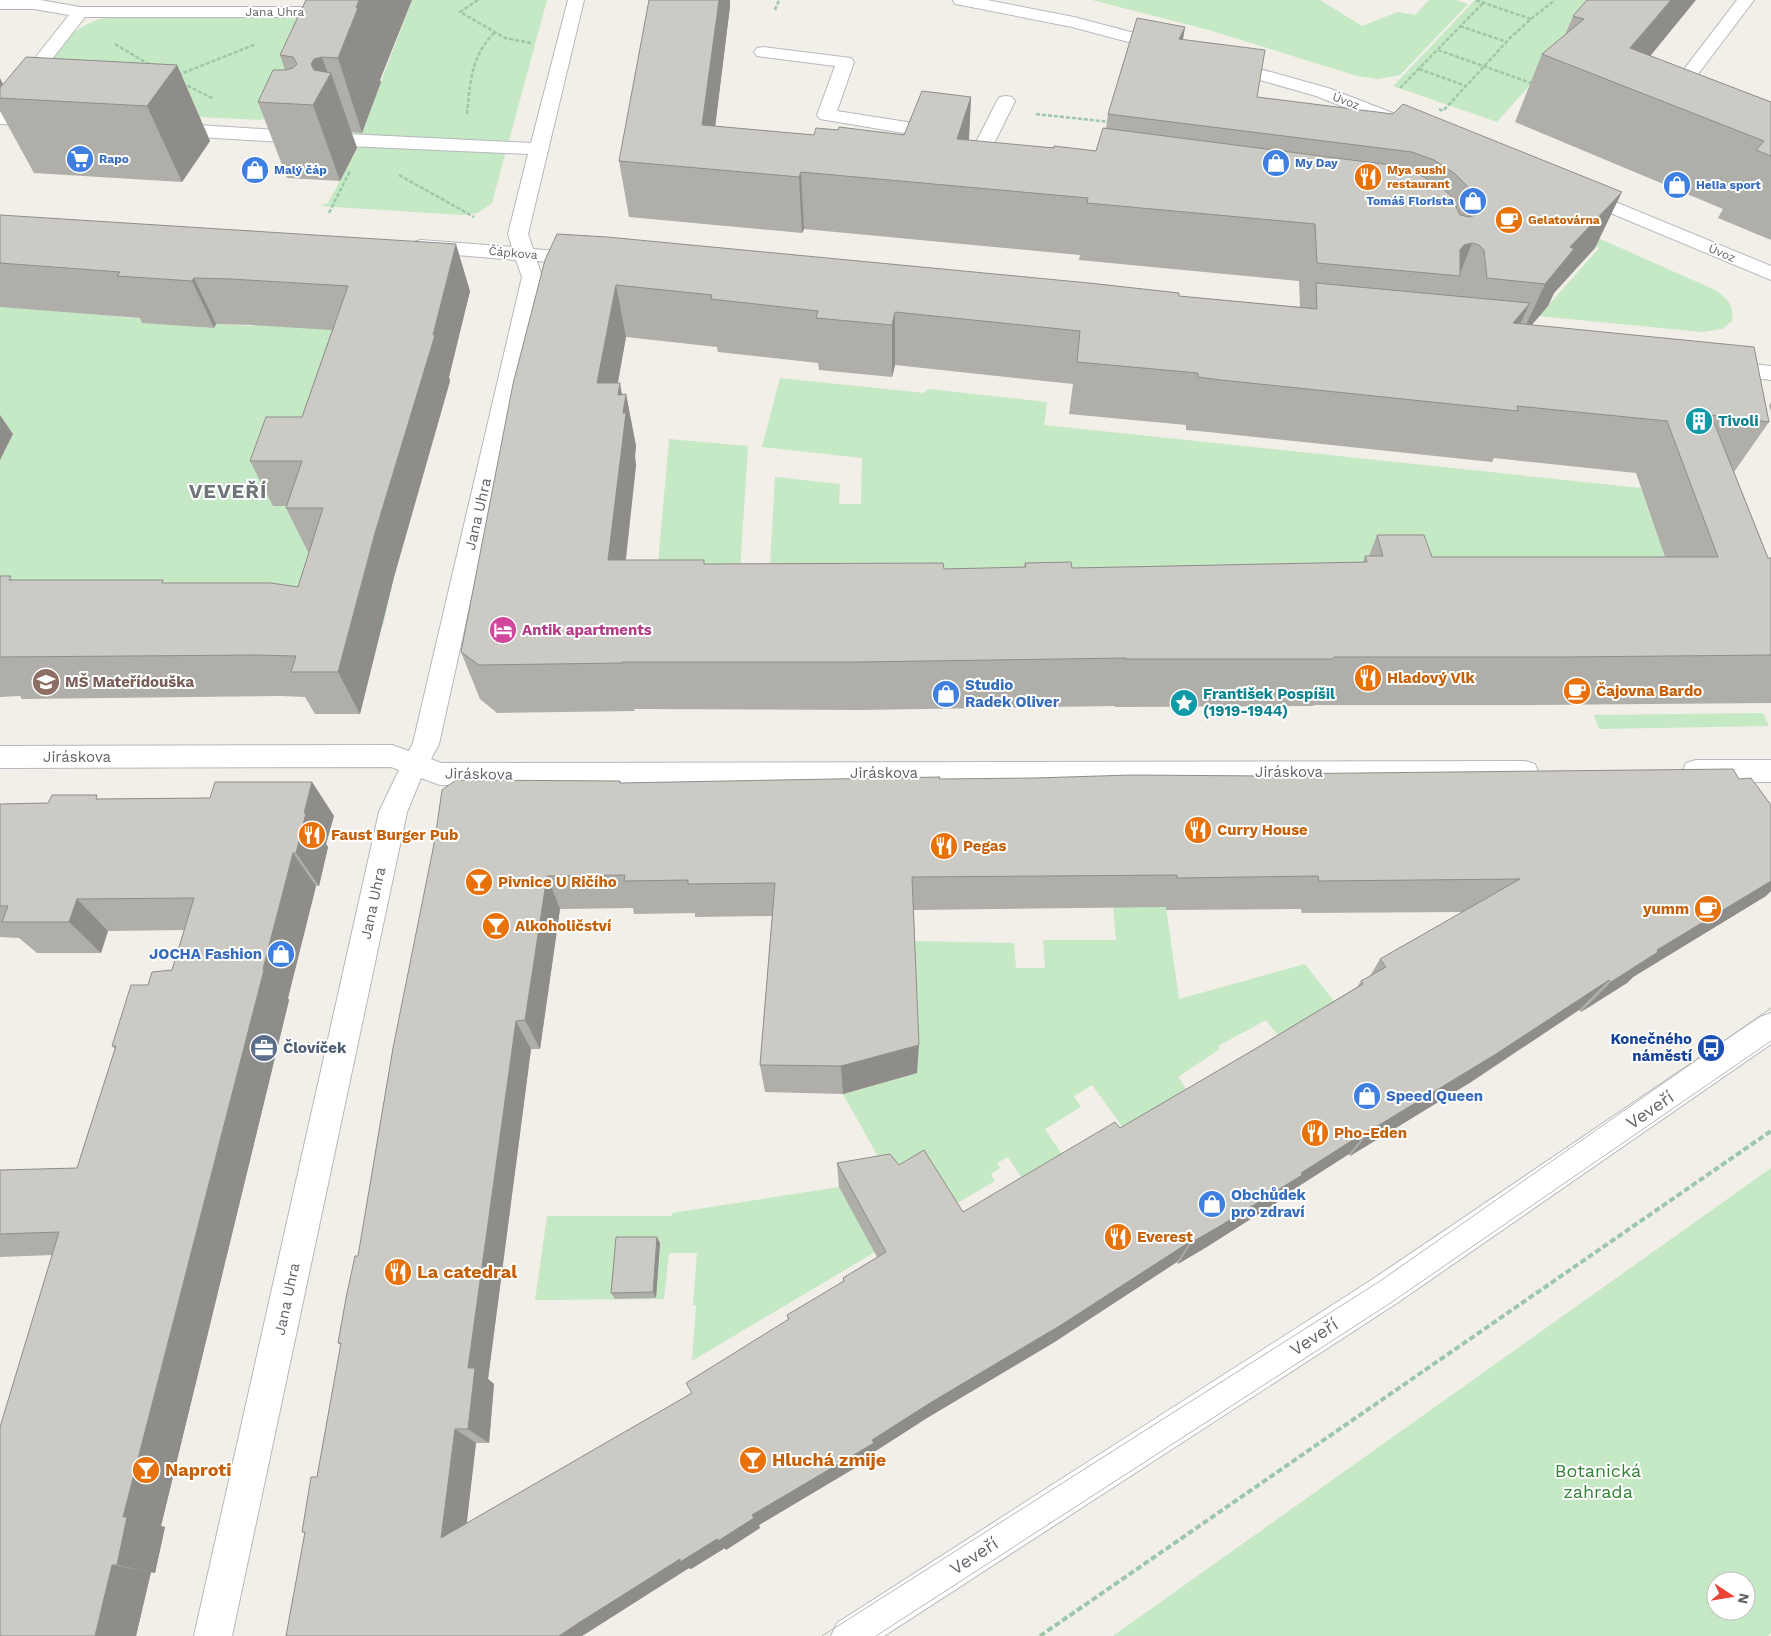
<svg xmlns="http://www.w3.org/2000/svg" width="1771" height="1636" font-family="'Work Sans',sans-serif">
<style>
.green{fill:#c5e8c5;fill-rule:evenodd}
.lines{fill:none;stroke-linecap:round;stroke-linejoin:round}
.service-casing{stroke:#b5b8bc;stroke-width:2}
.minor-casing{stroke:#b5b8bc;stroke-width:2}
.secondary-casing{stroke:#b6babf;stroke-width:2}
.path-far1{stroke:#9cc7a9;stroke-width:2.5;stroke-dasharray:4 2;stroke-linecap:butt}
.path{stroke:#9cc7a9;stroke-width:4;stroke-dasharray:6 3;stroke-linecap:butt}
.service{fill:#fff;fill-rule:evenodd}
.minor{fill:#fff;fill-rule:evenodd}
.secondary{fill:#fff;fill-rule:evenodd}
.tram{stroke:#b6b7b8;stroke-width:1}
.wall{fill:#afaea9;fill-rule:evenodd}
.shaded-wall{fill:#8f8d8a}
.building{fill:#cccac5;stroke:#8f8d8a;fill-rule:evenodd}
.labels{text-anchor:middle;stroke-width:4;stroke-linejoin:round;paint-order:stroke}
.far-street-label{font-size:12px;fill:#5f6368;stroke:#fff}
.far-shop-label{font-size:12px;font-weight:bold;fill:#366cbe;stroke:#fff;text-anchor:start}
.far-food-label{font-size:12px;font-weight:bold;fill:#c56008;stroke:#fff;text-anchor:start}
.culture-label{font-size:15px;font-weight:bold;fill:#0d838f;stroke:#fff;text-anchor:start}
.street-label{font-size:15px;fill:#5f6368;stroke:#fff}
.hotel-label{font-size:15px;font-weight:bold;fill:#b23c85;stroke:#fff;text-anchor:start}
.food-label{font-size:15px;font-weight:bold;fill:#c56008;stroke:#fff;text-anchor:start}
.education-label{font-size:15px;font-weight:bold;fill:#785e54;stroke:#fff;text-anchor:start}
.shop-label{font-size:15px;font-weight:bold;fill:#366cbe;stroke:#fff;text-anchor:start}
.transit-label{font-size:15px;font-weight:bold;fill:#164399;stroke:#fff;text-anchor:end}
.service-label{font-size:15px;font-weight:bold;fill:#4e5e75;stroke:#fff;text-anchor:start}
.near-street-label{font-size:18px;fill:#5f6368;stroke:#fff}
.near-food-label{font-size:18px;font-weight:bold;fill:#c56008;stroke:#fff;text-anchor:start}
.near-park-label{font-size:18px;fill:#348238;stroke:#fff}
.district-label{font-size:20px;font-weight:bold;letter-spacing:1px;fill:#70757a;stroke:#fff}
</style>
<rect width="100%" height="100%" fill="#f1efe8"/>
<path class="green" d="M412,0H547L492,203L478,213L461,215L320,206L328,203L357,149L344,148L381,82Z
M1092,0H1320L1362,26L1398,12L1415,15L1429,0H1456L1468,4L1400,75L1378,79L1357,76L1209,30Z
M1475,0H1605L1497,122L1393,86Z
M119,16L303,17L271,117L259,120L117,113L27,88C54,54 71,19 119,16Z
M1553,218L1715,290C1727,298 1735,306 1732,321L1722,329L1702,332L1539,316L1599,248L1532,220Z
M0,306L145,319L143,323L168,324L171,321L189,326L214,328L216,324L252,326L255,322L354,332L274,506H323L392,586L383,626L0,619Z
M780,378L924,393L928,389L1047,402L1044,425L1641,488L1676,589L768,600L775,477L840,484L839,504H861L862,458L762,447Z
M669,439L748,446L739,587L658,564Z
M1763,713L1769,726L1599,729L1594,715Z
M1113,907H1166L1179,999L1305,964L1343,1013L1287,1047L1266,1020L1218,1046L1220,1049L1178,1077L1195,1102L1132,1140L1092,1085L1074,1096L1081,1107L1045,1129L1071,1168L1031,1192L1008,1157L997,1163L1000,1168L991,1174L995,1181L944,1211L890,1178L843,1094L917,1073L912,941L1014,943L1016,968H1045L1043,940H1116Z
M1771,1168V1633L1768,1636H1113ZM1716,1581H1746V1611H1716Z
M842,1185L875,1252L692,1361L696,1305H693L697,1253H669L664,1299L535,1300L547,1216H672V1213L839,1187Z"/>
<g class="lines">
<defs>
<path id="service" d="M763,47L851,58L854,62L837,111L945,128L952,130L954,134L952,138L945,140L820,119L817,115L835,66L757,56L754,52L757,48Z
M1006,96L1012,97L1015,101L987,158L996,160L999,164L996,168L989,170L968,166L966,162L997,101L1000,97Z"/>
<path id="minor" d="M0,0H40L80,7H335L341,8L344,12L339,19L333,20L326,17H85L27,91L21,92L15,91L12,87L69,15L34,9H0Z
M568,0H584L528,234L533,249L585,253L592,255L595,259L592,263L585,265L537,261L542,277L439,744L431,759L441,763L1525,761L1535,764L1538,772L1535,780L1525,783L440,785L421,778L407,812L232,1636H194L379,812L399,770L391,767L0,768V746L392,745L409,751L413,743L522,277L516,260L421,252L414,250L411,246L414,242L421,240L512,247L508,234L528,154L348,146L341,144L339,140L341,136L348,134L531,143Z
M1737,0H1754L1674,106L1668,107L1662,106L1659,102L1662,98Z
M292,106L298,108L301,112L289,140L282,142L169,135L162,133L160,129L162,125L169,123L275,130L286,108Z
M0,112L41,114L48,116L50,120L48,124L41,126L0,124Z
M1723,361L1771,366V380L1715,373L1712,368L1715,363Z
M1696,760H1771V782H1696L1686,779L1683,771L1686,763Z"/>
<path id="secondary" d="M953,0H987L1074,17L1172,43L1175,47L1172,51L1166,52L1072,27L961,5L955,4Z
M1224,59L1328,88L1416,122L1418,126L1416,130L1409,132L1402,130L1316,96L1218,68L1215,64L1218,60Z
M1579,187L1771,266V280L1572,197L1569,193L1572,189Z
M1771,1013V1044L1397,1303L884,1636H831L837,1623L1373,1279L1760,1017Z"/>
</defs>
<use href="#service" class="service-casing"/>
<use href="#minor" class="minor-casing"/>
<use href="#secondary" class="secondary-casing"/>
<path class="path-far1" d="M478,0L460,12L505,38L531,43
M775,10L779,0
M1531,19L1555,0
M1460,26L1507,42
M115,44L150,65
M1438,50L1534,84
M1419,69L1466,86
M178,75L256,44
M182,83L214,99
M1400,88L1483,3
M1439,109L1443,111L1510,38L1531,19L1475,0
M467,114C470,83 471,56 494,33
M1036,114L1110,122
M399,175L474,217
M329,213L350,171"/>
<path class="path" d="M1040,1636L1771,1131"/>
<use href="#service" class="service"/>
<use href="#minor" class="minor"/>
<use href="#secondary" class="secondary"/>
<path class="tram" d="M822,1636L1380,1281L1771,1008
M876,1636L1389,1304L1771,1041"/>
</g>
<path class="wall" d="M306,0L380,80L381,82L362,133L351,132L357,148L340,181L287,178L258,102L285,70L280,55Z
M1587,0L1650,56L1771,102V240L1718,218L1723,209L1515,122L1542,54L1565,35L1573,16Z
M730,6L715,126L814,135H904L971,97L969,141L1054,148L1096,151L1106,129L1108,114L1185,27L1183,40L1257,97L1393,114L1595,248L1554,293L1548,306L1531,325L1769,422L1734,472L1768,558H1771V703L1534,705H1314L1313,706L1115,707V706L860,710L634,709L635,711L497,713L480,699L461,652L545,260L1179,296L1300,307L1299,281L1079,260L1080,255L804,229L802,233L629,217L619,161ZM626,337L717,347L718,352L818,363L819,370L892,377L895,365L1073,384L1069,414L1186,425V430L1208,432L1492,462L1494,458L1636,473L1665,557H1432L1377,535L1369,556H1365L1363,562L1072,568L1025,563L1024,567L944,569L705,564L626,560L636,465L635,456L636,446L626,394H622L618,383Z
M177,65L210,141L182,182L34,173L0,111V88Z
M0,215L470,291L449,377L450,381L394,577L360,714H315L305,697L282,696L22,699L20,696L0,697V576L14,580L298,587L309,552H308L286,508L287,506H273L250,461L302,417L332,330L252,325L216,324L214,328L142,323L140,318L0,307Z
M1771,402V411L1769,406Z
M1267,774L1766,896L1633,977L1627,983L1581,1012L1579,1010L1471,1082L1350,1156L1349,1154L1288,1193L1284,1198L1205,1248L1178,1264L1177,1262L1053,1343L927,1418L874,1452L875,1456L759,1525L760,1528L726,1550L725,1548L691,1569L689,1568L582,1636H286L305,1533L302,1532L317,1477L341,1345L338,1343L358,1256L393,1048L620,781L621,783L1267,776ZM1166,907V910L1301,909L1302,913L1463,912L1380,959L1370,976L1361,981L1357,987L1255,1049L1120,1128L963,1212L899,1165L837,1163L839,1187L877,1257L843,1278V1282L787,1315L788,1320L692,1393L466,1524L476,1443H489L494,1384L488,1379L531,1049H540L560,909L633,908L634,914L695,913V917L772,916L760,1065L765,1092L843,1094L917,1073L914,910Z
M312,782L334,816L326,844L328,847L319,886H316L288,998L289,1000L161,1526L165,1527L155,1573L151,1572L136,1636H0L52,1255L0,1257V1170L77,1168L115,1049L112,1046L148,985L172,970L184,930L108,931L101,953H37L19,938L0,937V804L48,803L100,799L210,798Z
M660,1243L656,1298L615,1299L611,1293Z"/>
<path class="shaded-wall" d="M359,0H412L380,80L381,82L362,133L338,58Z
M719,0H730V6L710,169L702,125Z
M1671,0H1696L1625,87L1630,48Z
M1185,27L1175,83L1179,39Z
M322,57L329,77L331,73L357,148L340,181L313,105L311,64L314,59Z
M177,65L210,141L182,182L147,106Z
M0,78L3,84L0,87Z
M971,97L968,153L957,139Z
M801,172L804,229L802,233L799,177Z
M1622,192L1595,248L1554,293L1548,306L1519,340L1545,284L1570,247Z
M1472,243L1459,276L1460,250L1464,245Z
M456,244L470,291L449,377L450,381L394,577L360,714L338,672L375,533L433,335Z
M194,278L216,324L214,328L192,281Z
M616,285L626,337L608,435L597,383Z
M1530,303L1505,356L1513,323Z
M895,312V365L892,377V325Z
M620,383L624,406L626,394L636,446L635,456L636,465L620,610L608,560L618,395Z
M0,415L13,434L0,460Z
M312,782L334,816L326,844L328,847L319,886L296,853L304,813Z
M293,853L316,886L288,998L289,1000L161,1526L165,1527L155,1573L117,1565L123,1517L263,969Z
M547,876L560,909L540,1049L525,1020Z
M1771,881V891L1766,896L1633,977L1627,983L1581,1012L1611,982L1657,950Z
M77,899L108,931L101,953L69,922Z
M1609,980L1579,1010L1471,1082L1350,1156L1371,1130Z
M516,1021L531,1049L488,1379L494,1384L489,1443L468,1429V1368Z
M919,1045L917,1073L843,1094L841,1066Z
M1370,1129L1349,1154L1288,1193L1284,1198L1205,1248L1178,1264L1192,1242Z
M657,1237L660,1243L656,1298L653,1292Z
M1191,1241L1177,1262L1053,1343L927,1418L874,1452L875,1456L759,1525L760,1528L726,1550L725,1548L691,1569L689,1568L582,1636H559L580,1622L680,1559L752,1515L930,1403Z
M455,1429L476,1443L464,1547L441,1538Z
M112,1565L151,1572L136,1636H95Z"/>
<path class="building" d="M306,0H359L356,8H358L338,58L322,57L314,59L311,64L314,70L331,73L313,105L258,102L273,70H286L293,68L297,64L293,57L280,55Z
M649,0H719L702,125L814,135L816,128L838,130L839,127L904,135L922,91L971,97L957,139L1054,148V146L1096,151L1103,128L1406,167L1441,187L1451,196L1460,215L1469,217L1476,215L1480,210L1470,189L1454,173L1434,160L1412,152L1108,114L1137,18L1185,27L1179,39L1265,50L1257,97L1393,114L1403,104L1622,192L1570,247L1574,249L1545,284L1487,278L1484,250L1479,245L1472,243L1464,245L1460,250V276L1317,263L1315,224L1087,203L1088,198L801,172L799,177L619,161Z
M1587,0H1671L1630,48L1771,102V156L1756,150L1764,141L1542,54L1584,19L1573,16Z
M26,57L177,65L147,106L0,98V88Z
M0,215L456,244L433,335H435L375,533L338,672H291L296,656L257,655L0,657V576H11L9,580H163L162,583H271L298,587L323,508H286L302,461H250L266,417H302L348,286L231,279L194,278L192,281L117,276L120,272L0,263Z
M557,234L607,237L1089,283L1179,293V296L1317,309L1316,283L1530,303L1513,323L1754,347L1769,422L1711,415L1768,558H1771V655L1565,657H1334L1333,659H1126V658L859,662H623V663L479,665L461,652L513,384L545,260ZM616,285L712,295L711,299L818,311L816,318L892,325L895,312L1080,331L1077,362L1198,373V377L1221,380L1518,411L1517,406L1667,421L1718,557H1432L1424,535H1377L1383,556H1365L1367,562L1072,568L1071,562L1025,563L1026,567L944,569L943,563L704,564V560H608L626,413H623L626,394L618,395L620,383H597Z
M1733,769L1739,779L1751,778L1771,805V881L1657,950L1658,952L1611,982L1609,980L1496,1054L1371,1130L1370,1129L1301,1173L1302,1175L1220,1226L1192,1242L1191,1241L1061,1325L930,1403L872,1440L874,1443L752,1515L754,1518L718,1541L717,1539L680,1562V1559L580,1622L559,1636H286L305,1532H302L311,1477H317L341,1343H338L346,1298L355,1256H358L393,1048L435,839L442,790L456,780L620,781V783L940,777L939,779L1035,778L1131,775L1267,776V774ZM625,875L624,881L688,880V884L775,883L760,1065L841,1066L919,1045L912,877L1177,875V878L1318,876L1319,881L1520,879L1380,959L1386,967L1361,981L1363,984L1255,1049L1120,1128L1115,1122L963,1212L924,1150L899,1165L890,1154L837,1163L886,1252L843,1278L844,1281L787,1315L789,1319L686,1383L692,1393L441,1538L455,1429H468L475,1368H468L516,1021L525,1020L547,876Z
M215,782H312L304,813H306L296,853H293L263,969L264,970L123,1517H127L117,1565H112L95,1636H0V1427L59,1232L0,1234V1170L77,1168L116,1046H112L131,985H148L152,972L172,970L194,898L77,899L69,922H2L8,906H0V804L48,803L52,795H97L96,799L210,798Z
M616,1237H657L653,1292L611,1293Z"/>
<defs>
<symbol id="supermarket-disc" viewBox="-11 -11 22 22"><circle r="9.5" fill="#3f7fe0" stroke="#fff"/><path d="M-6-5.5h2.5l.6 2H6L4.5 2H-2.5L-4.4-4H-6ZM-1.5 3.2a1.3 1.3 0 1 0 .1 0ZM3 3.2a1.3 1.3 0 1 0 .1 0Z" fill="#fff"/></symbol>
<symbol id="shop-disc" viewBox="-11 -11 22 22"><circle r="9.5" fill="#3f7fe0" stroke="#fff"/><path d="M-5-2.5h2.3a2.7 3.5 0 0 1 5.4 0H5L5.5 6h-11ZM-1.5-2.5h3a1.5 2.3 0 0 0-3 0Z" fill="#fff"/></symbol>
<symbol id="restaurant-disc" viewBox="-11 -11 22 22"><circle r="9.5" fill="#e8710a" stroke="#fff"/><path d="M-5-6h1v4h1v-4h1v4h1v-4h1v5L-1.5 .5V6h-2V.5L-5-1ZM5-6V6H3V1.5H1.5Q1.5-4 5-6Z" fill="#fff"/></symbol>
<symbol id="cafe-disc" viewBox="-11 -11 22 22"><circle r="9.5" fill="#e8710a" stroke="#fff"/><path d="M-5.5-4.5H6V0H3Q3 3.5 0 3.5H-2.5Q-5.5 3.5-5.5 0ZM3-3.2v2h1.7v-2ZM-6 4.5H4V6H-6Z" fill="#fff"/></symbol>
<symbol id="building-disc" viewBox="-11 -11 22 22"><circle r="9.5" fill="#0f9aa8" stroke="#fff"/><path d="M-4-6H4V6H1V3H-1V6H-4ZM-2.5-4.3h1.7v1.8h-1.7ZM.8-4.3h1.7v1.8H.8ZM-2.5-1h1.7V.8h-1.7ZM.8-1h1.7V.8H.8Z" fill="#fff"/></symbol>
<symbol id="hotel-disc" viewBox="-11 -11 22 22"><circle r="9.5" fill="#d1479c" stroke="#fff"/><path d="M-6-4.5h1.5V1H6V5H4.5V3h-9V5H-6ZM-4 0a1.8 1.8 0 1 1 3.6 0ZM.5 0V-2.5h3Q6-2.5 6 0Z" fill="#fff"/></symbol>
<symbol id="school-disc" viewBox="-11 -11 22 22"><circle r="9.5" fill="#8d6e63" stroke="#fff"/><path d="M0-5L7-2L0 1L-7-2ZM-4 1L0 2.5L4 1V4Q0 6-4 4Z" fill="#fff"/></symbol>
<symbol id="sight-disc" viewBox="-11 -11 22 22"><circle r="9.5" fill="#0f9aa8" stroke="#fff"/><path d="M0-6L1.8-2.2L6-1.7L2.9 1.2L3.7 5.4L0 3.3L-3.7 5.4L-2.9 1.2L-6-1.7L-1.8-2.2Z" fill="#fff"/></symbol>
<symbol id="bar-disc" viewBox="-11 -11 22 22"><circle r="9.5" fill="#e8710a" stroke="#fff"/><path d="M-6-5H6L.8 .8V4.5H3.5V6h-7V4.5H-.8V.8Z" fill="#fff"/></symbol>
<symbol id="office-disc" viewBox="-11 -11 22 22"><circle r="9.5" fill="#5c6f8a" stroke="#fff"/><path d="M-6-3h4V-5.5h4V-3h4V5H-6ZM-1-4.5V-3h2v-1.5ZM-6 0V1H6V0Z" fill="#fff"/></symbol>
<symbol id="bus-disc" viewBox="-11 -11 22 22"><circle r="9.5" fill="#1a4fb4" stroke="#fff"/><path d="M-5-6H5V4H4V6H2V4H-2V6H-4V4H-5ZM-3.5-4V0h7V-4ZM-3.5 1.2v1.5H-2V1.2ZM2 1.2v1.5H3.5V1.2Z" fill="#fff"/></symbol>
</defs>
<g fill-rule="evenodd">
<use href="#supermarket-disc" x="64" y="143" width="32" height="32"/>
<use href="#shop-disc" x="1260" y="147" width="32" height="32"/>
<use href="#shop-disc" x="239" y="154" width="32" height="32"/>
<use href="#restaurant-disc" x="1352" y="161" width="32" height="32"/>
<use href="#shop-disc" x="1661" y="169" width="32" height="32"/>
<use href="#shop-disc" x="1457" y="185" width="32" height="32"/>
<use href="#cafe-disc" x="1493" y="204" width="32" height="32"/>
<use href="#building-disc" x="1683" y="405" width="32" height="32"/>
<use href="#hotel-disc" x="487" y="614" width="32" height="32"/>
<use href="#restaurant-disc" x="1352" y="662" width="32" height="32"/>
<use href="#school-disc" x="30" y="666" width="32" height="32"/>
<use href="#cafe-disc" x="1561" y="675" width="32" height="32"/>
<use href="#shop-disc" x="930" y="678" width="32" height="32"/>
<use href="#sight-disc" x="1168" y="687" width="32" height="32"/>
<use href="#restaurant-disc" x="1182" y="814" width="32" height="32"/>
<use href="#restaurant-disc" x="296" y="819" width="32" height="32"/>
<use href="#restaurant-disc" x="928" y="830" width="32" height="32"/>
<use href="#bar-disc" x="463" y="866" width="32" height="32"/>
<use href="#cafe-disc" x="1692" y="893" width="32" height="32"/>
<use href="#bar-disc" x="480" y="910" width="32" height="32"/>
<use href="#shop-disc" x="265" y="938" width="32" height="32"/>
<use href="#office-disc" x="248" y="1032" width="32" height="32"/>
<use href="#bus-disc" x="1695" y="1032" width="32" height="32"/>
<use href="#shop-disc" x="1351" y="1080" width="32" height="32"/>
<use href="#restaurant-disc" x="1299" y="1117" width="32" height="32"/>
<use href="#shop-disc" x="1196" y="1188" width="32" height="32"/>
<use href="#restaurant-disc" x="1102" y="1221" width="32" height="32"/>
<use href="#restaurant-disc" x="382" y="1256" width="32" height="32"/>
<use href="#bar-disc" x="737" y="1444" width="32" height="32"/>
<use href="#bar-disc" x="130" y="1454" width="32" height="32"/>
</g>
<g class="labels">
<g class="far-street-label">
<text x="275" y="16">Jana Uhra</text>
<text transform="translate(1346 101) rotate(21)" y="4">Úvoz</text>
<text transform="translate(513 253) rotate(5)" y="4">Čápkova</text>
<text transform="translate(1722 253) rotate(23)" y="4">Úvoz</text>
</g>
<g class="far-shop-label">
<text x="99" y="163">Rapo</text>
<text x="1295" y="167">My Day</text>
<text x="274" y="174">Malý čáp</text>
<text x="1696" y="189">Helia sport</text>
<text x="1454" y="205" text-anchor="end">Tomáš Florista</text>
</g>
<g class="far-food-label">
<text x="1387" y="174">Mya sushi<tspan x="1387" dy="14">restaurant</tspan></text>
<text x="1528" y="224">Gelatovárna</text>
</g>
<g class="culture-label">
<text x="1718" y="426">Tivoli</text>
<text x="1203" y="699">František Pospíšil<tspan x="1203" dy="17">(1919-1944)</tspan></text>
</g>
<g class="street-label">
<text transform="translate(478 514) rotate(-77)" y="5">Jana Uhra</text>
<text x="77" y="762">Jiráskova</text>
<text x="1289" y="777">Jiráskova</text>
<text x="884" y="778">Jiráskova</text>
<text transform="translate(479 774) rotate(1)" y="5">Jiráskova</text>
<text transform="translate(373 903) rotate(-78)" y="5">Jana Uhra</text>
<text transform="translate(287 1299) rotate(-78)" y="5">Jana Uhra</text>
</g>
<g class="hotel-label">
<text x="522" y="635">Antik apartments</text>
</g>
<g class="food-label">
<text x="1387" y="683">Hladový Vlk</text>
<text x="1596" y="696">Čajovna Bardo</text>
<text x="1217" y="835">Curry House</text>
<text x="331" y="840">Faust Burger Pub</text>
<text x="963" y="851">Pegas</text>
<text x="498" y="887">Pivnice U Ričího</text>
<text x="1689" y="914" text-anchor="end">yumm</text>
<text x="515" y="931">Alkoholičství</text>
<text x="1334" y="1138">Pho-Eden</text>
<text x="1137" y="1242">Everest</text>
</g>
<g class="education-label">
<text x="65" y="687">MŠ Mateřídouška</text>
</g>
<g class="shop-label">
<text x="965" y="690">Studio<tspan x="965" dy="17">Radek Oliver</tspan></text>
<text x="262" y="959" text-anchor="end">JOCHA Fashion</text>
<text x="1386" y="1101">Speed Queen</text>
<text x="1231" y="1200">Obchůdek<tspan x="1231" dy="17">pro zdraví</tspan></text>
</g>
<g class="transit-label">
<text x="1692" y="1044">Konečného<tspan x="1692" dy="17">náměstí</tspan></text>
</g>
<g class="service-label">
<text x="283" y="1053">Človíček</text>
</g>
<g class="near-street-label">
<text transform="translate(1650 1110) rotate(-34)" y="6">Veveří</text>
<text transform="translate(1314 1337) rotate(-33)" y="6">Veveří</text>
<text transform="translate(974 1556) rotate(-33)" y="6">Veveří</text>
</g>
<g class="near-food-label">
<text x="417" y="1278">La catedral</text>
<text x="772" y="1466">Hluchá zmije</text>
<text x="165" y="1476">Naproti</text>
</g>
<g class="near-park-label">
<text x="1598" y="1477">Botanická<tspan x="1598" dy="21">zahrada</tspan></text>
</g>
<g class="district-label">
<text x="228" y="498">VEVEŘÍ</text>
</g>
</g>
<g transform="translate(1731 1596) rotate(102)"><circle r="24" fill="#ffffff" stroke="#bfc1c3"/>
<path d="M0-4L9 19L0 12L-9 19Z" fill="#ea4335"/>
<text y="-8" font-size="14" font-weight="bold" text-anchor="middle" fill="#5f6368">N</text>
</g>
</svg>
